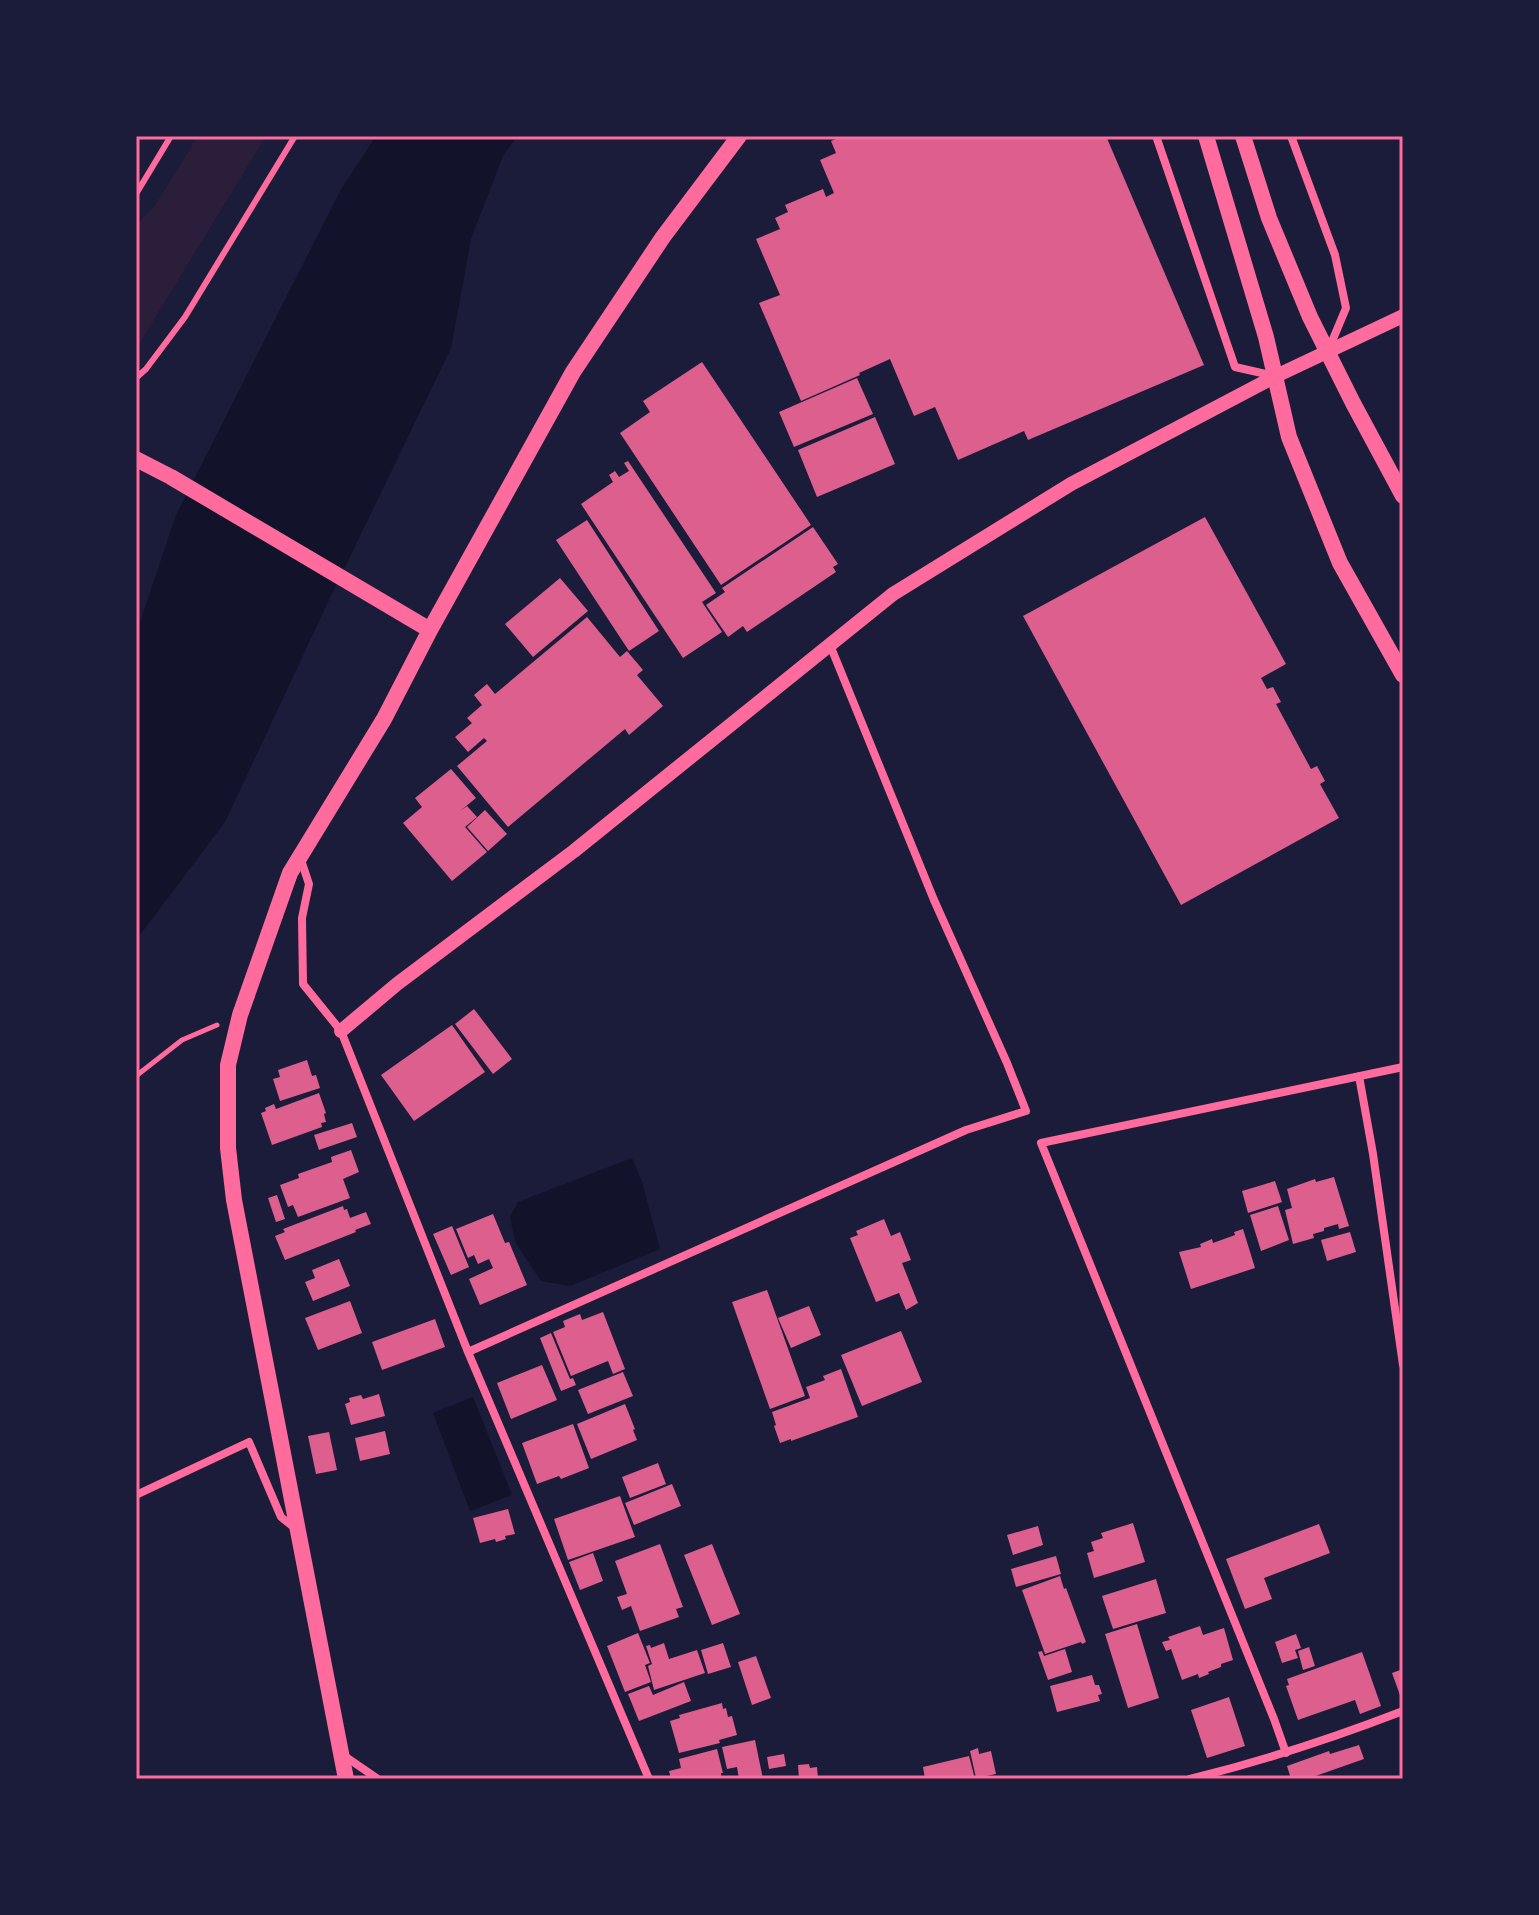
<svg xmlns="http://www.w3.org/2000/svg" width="1539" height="1915" font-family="'Archivo Narrow',sans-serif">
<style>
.green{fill:#2a1e3b}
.water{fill:#12122b}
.building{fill:#dd5f8e}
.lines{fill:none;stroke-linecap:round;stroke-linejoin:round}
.path{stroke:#ff6b9d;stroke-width:5}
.service{stroke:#ff6b9d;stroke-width:6}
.minor{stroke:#ff6b9d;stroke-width:8}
.tertiary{stroke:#ff6b9d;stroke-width:14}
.secondary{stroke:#ff6b9d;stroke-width:16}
.neatline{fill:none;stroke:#ff6b9d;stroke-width:3}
</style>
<rect width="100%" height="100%" fill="#1b1b3a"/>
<path class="green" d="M198,136H266L136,349V225L154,207Z"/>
<path class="water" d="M376,136H517L503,156L471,239L451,348L328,602L225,822L136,940V634L176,515L340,191Z
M632,1158L642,1182L660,1249L570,1286L541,1281L515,1242L510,1217L518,1202Z
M473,1397L512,1495L470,1511L433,1413Z"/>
<path class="building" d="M844,136H1106L1204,365L1028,440L1024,431L958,460L935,407L914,416L890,359L859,373L860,375L801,401L759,303L780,295L756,239L780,229L775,218L788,212L785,205L823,189L826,197L834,193L820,160L836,153L831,141Z
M702,362L811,525L721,585L620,433L650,412L643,401Z
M857,378L873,414L794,447L779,412Z
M875,417L895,464L817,497L798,450Z
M628,461L716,593L702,602L722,632L683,658L581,504L613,482L609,475L615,471L619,477L629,471L624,463Z
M1205,517L1286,664L1261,678L1267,689L1273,687L1281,702L1276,704L1311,769L1317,766L1325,781L1320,784L1339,818L1181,905L1023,616Z
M587,520L659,631L629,651L556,540Z
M813,527L838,564L833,567L836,572L747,632L743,626L728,637L706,605L725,592L722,588Z
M560,578L588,611L533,657L505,624Z
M587,617L620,657L627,651L643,670L637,675L663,706L629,735L625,729L508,827L457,766L487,741L484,738L468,752L455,737L472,723L467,718L482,705L474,695L487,684L495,694Z
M451,769L476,798L460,811L467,806L477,817L465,827L487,852L452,881L403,823L422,807L415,798Z
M485,810L507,834L488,851L467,827Z
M474,1009L512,1059L493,1074L455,1024Z
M452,1025L485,1072L414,1121L381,1075Z
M307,1060L312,1076L316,1075L320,1088L280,1101L273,1079L280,1077L278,1070Z
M319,1093L326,1113L324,1114L326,1122L321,1123L322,1127L272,1145L261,1113L266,1111L265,1108L274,1104L276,1109Z
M352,1123L357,1137L319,1150L314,1135Z
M351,1150L359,1172L343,1179L350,1198L298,1217L293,1205L288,1207L280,1185L299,1178L298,1174L332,1162L331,1157Z
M1334,1177L1349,1226L1339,1229L1338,1224L1324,1228V1231L1313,1234L1314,1238L1293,1244L1285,1210L1292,1208L1287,1189L1315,1179L1316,1182Z
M1275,1181L1282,1202L1248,1213L1242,1191Z
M277,1195L285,1219L276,1222L268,1198Z
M343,1206L344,1210L347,1209L350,1218L366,1212L371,1224L355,1230L356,1232L285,1260L275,1236L285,1232L283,1229Z
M1278,1206L1289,1240L1261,1251L1250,1215Z
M493,1214L505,1243L509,1242L527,1285L480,1305L469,1279L493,1268L489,1259L478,1264L474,1255L468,1258L456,1229Z
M884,1219L891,1236L900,1232L911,1260L902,1263L918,1303L906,1310L899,1293L876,1302L850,1238L858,1235L856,1231Z
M452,1226L469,1267L451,1275L433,1234Z
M1243,1229L1255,1268L1191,1289L1179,1252L1201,1247L1200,1244L1212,1239L1213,1243L1235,1235L1234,1232Z
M1350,1232L1356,1252L1327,1261L1321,1240Z
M339,1259L350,1286L313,1301L305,1282L315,1278L312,1270Z
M767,1290L805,1396L770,1409L732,1302Z
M350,1301L362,1333L318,1350L305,1318Z
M809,1306L821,1335L791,1348L778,1318Z
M603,1312L625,1369L613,1374L608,1361L571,1376L553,1332L565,1327L563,1321L580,1314L582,1320Z
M435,1319L445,1347L382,1370L372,1342Z
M901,1331L922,1382L862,1406L841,1355Z
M551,1333L570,1379L573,1378L576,1385L561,1391L540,1338Z
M542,1365L557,1400L511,1419L497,1383Z
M841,1369L858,1417L791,1441V1439L780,1443L774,1426L776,1425L772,1412L810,1398L806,1387L825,1380L823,1376Z
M623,1372L633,1396L588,1414L578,1390Z
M379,1394L385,1416L351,1425L345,1404L350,1402L349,1398L361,1395L363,1399Z
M625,1404L635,1429L633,1430L637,1440L591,1459L577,1424Z
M573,1424L589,1468L561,1479L559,1476L537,1484L522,1443Z
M385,1431L390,1454L360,1461L355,1438Z
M329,1432L337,1470L316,1474L308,1436Z
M658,1463L666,1484L630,1498L622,1477Z
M672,1484L681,1506L634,1525L625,1503Z
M620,1496L635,1537L568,1560L554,1519Z
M508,1509L515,1534L505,1536L506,1539L496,1542L495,1539L480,1543L473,1518Z
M1133,1523L1145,1562L1094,1578L1087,1553L1094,1551L1091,1542L1103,1538L1101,1533Z
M1319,1524L1330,1553L1264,1578L1272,1599L1245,1609L1226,1559Z
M1038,1526L1043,1545L1013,1555L1007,1535Z
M660,1544L683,1607L676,1609L679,1617L640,1631L631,1606L622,1610L617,1597L627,1594L615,1561Z
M712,1544L740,1614L712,1625L684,1555Z
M593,1553L603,1581L580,1590L569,1562Z
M1056,1556L1061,1574L1016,1587L1011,1569Z
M1060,1576L1064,1589L1066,1588L1086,1642L1082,1644L1081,1642L1045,1654L1022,1590Z
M1156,1579L1166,1613L1113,1629L1102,1596Z
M1137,1624L1159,1698L1128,1708L1105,1634Z
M1200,1626L1203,1635L1224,1628L1233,1660L1221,1664V1667L1208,1672L1209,1674L1199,1678L1198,1674L1182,1680L1171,1649L1166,1651L1162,1642L1170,1640L1168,1637Z
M638,1633L650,1663L645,1665L651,1682L625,1692L607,1646Z
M1296,1634L1301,1648L1295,1650L1298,1658L1282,1663L1275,1642Z
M664,1643L669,1659L697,1650L705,1673L654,1690L648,1666L652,1664L646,1646L650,1645L651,1648Z
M723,1643L731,1667L708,1674L701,1650Z
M1309,1647L1315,1666L1303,1670L1298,1651Z
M1065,1649L1072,1672L1048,1680L1038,1652L1042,1651L1044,1656Z
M1362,1652L1381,1706L1360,1714L1355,1700L1298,1720L1286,1686L1289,1685L1287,1679Z
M756,1656L771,1698L752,1705L738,1662Z
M1403,1669V1697L1401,1698L1392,1673Z
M1092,1675L1095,1685H1099L1102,1694L1098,1695L1100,1701L1057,1712L1050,1686Z
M684,1682L691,1701L639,1721L628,1694L649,1686L653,1695Z
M1229,1697L1245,1746L1207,1758L1191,1710Z
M722,1703L723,1709L726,1708L728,1717L732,1716L737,1735L719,1740L720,1743L679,1753L670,1721L680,1718L679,1715Z
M755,1740L763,1779H739L737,1767L727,1769L722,1747Z
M1359,1745L1364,1759L1307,1779H1291L1287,1766L1329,1751L1330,1754Z
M978,1748L979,1754L991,1751L996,1774L976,1778L970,1751Z
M717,1749L723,1773H721V1777L711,1779L710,1777L702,1779H671L669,1771L681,1768L679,1759Z
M784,1754L786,1766L769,1769L767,1757Z
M969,1756L975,1779H925L923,1767Z
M809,1764L810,1768L817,1767L818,1779H799L798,1765Z"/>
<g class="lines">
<path class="path" d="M136,1076L182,1040L217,1025"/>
<path class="service" d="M136,194L171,136
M136,378L146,369L185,317L295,136"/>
<path class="minor" d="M1156,136L1235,367L1275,376
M1291,136L1335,255L1346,308L1328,351
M300,857L309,884L302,918L303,984L341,1031L468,1352L649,1779
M1359,1076L1373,1154L1403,1365
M468,1352L966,1130L1026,1111L1007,1063L934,900L830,645
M136,1495L249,1442L281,1517L296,1529
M1286,1753L1274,1719L1041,1143L1403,1067
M343,1755L378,1779
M1190,1779C1263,1761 1333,1738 1403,1711"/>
<path class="tertiary" d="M341,1031L397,984L574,851L893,594L1071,484L1276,376L1403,316"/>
<path class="secondary" d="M1206,136L1266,337L1289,437L1340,563L1403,675
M1243,136L1269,218L1310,317L1353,403L1403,496
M136,459L171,477L430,630
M346,1779L234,1200L228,1148V1065L240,1015L290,873L384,719L430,630L573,372L663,237L739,136"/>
</g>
<rect width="1539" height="1915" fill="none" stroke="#1b1b3a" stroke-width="276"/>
<rect x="138" y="138" width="1263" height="1639" class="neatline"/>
</svg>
